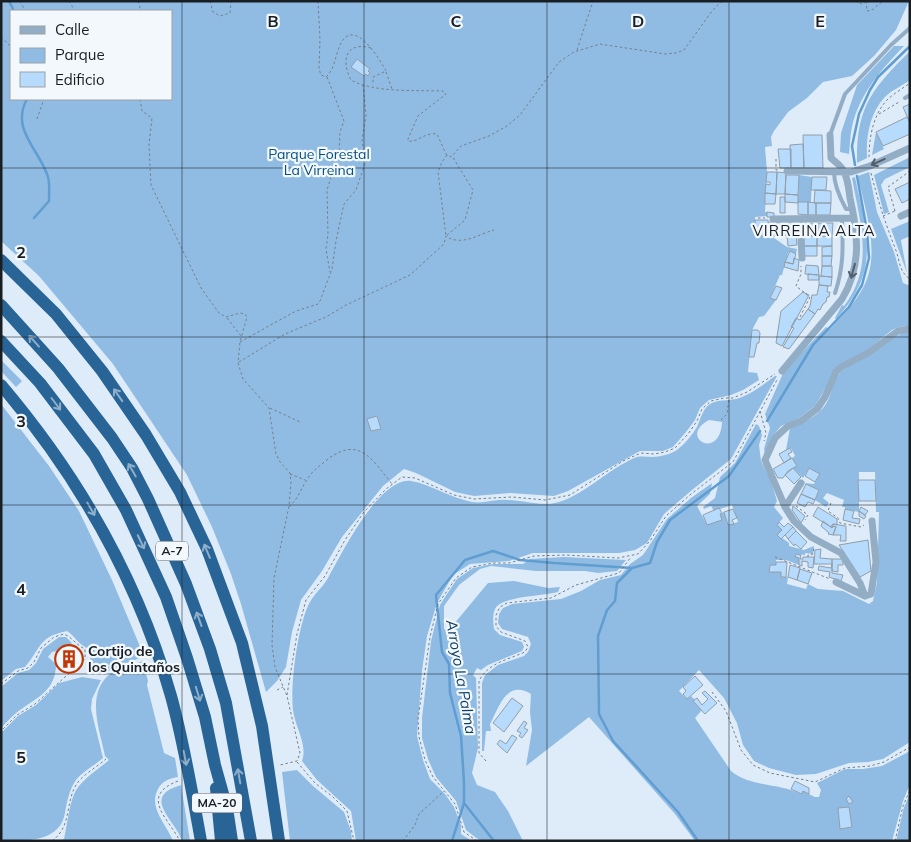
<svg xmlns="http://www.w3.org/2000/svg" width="911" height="842" font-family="Mulish,sans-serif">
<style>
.green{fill:#90bce4;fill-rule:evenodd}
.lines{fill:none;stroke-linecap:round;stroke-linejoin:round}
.stream{stroke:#609dd1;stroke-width:2.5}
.building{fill:#b6dbfc;stroke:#929eaa}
.path{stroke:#767f87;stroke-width:1;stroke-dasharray:2.5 2.5;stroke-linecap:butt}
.lane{stroke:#93adc5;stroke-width:4}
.street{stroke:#93adc5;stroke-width:7}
.highway{stroke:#286596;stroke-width:12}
.oneway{stroke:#505e6b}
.oneway2{stroke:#8eaeca}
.grid{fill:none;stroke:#191e22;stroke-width:1;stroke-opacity:0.55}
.labels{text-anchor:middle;stroke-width:4.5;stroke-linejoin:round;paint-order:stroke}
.shield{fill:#f3f8fd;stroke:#5a5f64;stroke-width:1}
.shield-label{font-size:12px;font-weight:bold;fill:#191e22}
.park-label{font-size:14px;fill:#044f80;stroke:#f3f8fd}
.poi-label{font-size:14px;font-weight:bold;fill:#191e22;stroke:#f3f8fd;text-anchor:start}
.neighbourhood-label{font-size:15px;letter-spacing:1px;fill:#191e22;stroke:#f3f8fd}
.water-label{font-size:15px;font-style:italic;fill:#113f63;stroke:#f3f8fd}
.grid-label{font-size:16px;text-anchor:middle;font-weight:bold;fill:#191e22;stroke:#f3f8fd;stroke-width:4.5;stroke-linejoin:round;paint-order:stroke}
</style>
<rect width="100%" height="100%" fill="#deecf9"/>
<path class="green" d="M1,1H909L896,30L874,56L852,76L823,82L807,98L788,112L774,131L771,137L772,146L765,147L767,172L765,212H767V216L755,217L756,236H771L787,247L797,249L796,254L790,251L788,253L782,275H780L770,298L776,300L764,316L759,317L752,330L748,372L757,373L759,380L743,390L731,395L709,400L700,408L695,420L686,432L673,447L663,451H640L568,491L554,496L510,493L474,496L455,492L416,473L404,469L383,486L342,537L322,571L301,600L292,632L286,667L277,681L266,692L241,604L231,574L212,527L187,475L113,364L39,276L1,241ZM11,11H171V99H11Z
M894,46H904C882,69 859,94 852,127C850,135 850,145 849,154L840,152L841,133L857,85Z
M910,51V80C902,86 890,91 884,98C869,115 866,137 867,158L857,163C856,107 872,89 910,51Z
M876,132L884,149L872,155Z
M910,157V167L885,179L881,185L889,212L884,214L874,175Z
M869,172L877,212L894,252L903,283L910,286V326L899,327L892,330L866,351L839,365L815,406L799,418L781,426L772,437L765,455L764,449L770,428L765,414L784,371L826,327L830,329C843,315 856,302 864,286C881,252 865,211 858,176Z
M799,175L812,177L811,202H798Z
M855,177C867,235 881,271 836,319L835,318L842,305L844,306C875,266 860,223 852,178Z
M910,221V236L901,240L907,273L891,229Z
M910,331V742L883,759L868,762L849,763L816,774L796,775L769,768L754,761L743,745L737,723L724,698L699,670L679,691L687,699L691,696L695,700L694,702L702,710L695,718L731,771C750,787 779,783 801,794L803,791L815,797H819L821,790L817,783L845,769H863L882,766L910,751V784L903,801L892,841H695L675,814L589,717L526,766L532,730L530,712L531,694C506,679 499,708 490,724L491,731H486L484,751H482V683L485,675L498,665L524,656L528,652L531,644L528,637L502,629L498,623L499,614L503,608L512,604L561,599L581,591L600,580L621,575L630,564L643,555L667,519L691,498L712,483L710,494L697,506L707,525L721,520L720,514L724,512L728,525L738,522L732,505L714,511L711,506L704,509L703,507L715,498L720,477L735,463L756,424L759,426L762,435L759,445L761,461L771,481L777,501L774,507L783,518L777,525L782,530L778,535L789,543V546L804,550L814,546L813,554L805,553V555L795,554V557L799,558V565L786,560H776V565H770L769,572H781V577H788L787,584L806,589L808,584L818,589L843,591L869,604L873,601L877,582L879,512H876L875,472H859V512L845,509V507H842L844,500L827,493L823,498L829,503L826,507L815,500L819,490L804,483L814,484L818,477L809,468L803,478L793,468L797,466L792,458L795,456L791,448L786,450L790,428C805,422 822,415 829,398C832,390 834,380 840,373C846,365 900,332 910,331Z
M1,360L22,381L16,387L1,371Z
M775,376H777L731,459L692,490L664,514L647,543L635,550L619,553H533L509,561L470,564L453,575L437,603L427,636L422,671L417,736L423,760L430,779L445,794L454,807L461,825V834L472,841H356L351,811L317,780L302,761C308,745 295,727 293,710C290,685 298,623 310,602C315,593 323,587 328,578C341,555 379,477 411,481C430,484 451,498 472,502C483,504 495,499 506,500C522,500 539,506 555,503C581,498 610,467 637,457C643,456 647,457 652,457C660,457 671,454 677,450C685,444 692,435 697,427C701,418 702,410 710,404C718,399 727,401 736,399C750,395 763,385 775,376ZM709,420L722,422C720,462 677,437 709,420Z
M1,404L49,466L79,511L112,580L139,644L142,657L110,670L104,675L94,670L87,648C78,644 75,636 67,631C38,637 42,647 25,667L16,669L1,681Z
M564,557L626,560L617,571L598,573L585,571H536L491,566L480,569L459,585L444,606V629L449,630L488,583L514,581L548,588L560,587L558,592C543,596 508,596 497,606C492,612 493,621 494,629L500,635L522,642L524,647L522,651L488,665L481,670L477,668L473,675L476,678L478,748L472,773L477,785L495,792L508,811L523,841H481L475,837L466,830L456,801L436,777L428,759L422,738V718L431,641L440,605L445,597L457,579L473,568L493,564H523L530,559Z
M59,637H66L71,642L73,647L81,652L80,656L76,660L71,653L62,650L52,652L48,657L56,664C56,693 34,698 15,714C10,718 6,723 1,728V687L18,673L29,670L36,663L43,649Z
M143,661L148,681L147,685L164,753L175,758L178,777C170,778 162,781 158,789C148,808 166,823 173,841H60L64,839C68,823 69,798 79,786C87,776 100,768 109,760L105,756C100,731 85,694 110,674C118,668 133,665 143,661Z
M82,677L101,680L92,699L91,709L103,758C95,765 82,772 76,780C69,790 67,802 65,813C60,842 27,841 1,841V733L18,716L36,705L59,683Z
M297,770L313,786L344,812L351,831L352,841H290L282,772Z
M181,785L190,841H182C175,819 140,797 181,785Z
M910,794V841H896L904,807Z"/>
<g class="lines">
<path class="stream" d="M9,1L14,11
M27,99C10,130 40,150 48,177C50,184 49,193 49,201L34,218
M855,165L852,146L859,114L870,90L878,77L910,46
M767,421L813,345L849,307L862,285L869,258L867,231L857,176
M632,568L617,583L615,601L607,610L598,636L599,714L613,741L678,812L698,841
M464,803L494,841
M452,841L464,803V782L461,736L450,693L449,664L442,652L436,595L465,560L493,551L520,560L554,563L632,568L650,563L657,542L670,520L729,476L760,431"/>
</g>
<path class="building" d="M357,59L370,69L368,71L370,73L368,76L366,74L364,76L351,67Z
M910,104V121H909L903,107Z
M907,117L910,122V134L883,146L876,132Z
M803,135H822L823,168H804Z
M803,144L804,168H791L790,145Z
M778,149H791V168H780Z
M767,172H777L776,194L765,193L766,184L770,185V182H766Z
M777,172L786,173L785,194H776Z
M786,175H799L798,195L785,194Z
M812,177H827L826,190H811Z
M910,182V199L902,203L895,189Z
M815,190L831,191V203H814Z
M765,193L776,194L775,204H765Z
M785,194L798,195V203L785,202Z
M780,197H785V213H780Z
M798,202H808V215L798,214Z
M808,202L816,203V215H808Z
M816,203H831L830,215H816Z
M767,212L774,213V217H767Z
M755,220H768L769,236H756Z
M769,222H777V236H769Z
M777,222H795L796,234L777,236Z
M803,223H818V233H803Z
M818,223H833L832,236H809V233H818Z
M796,234L797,245L788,246L787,235Z
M804,235L817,236V246H804Z
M817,236H832V246H817Z
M804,246H817V256H804Z
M832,246V256H822V247Z
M790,251L796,254L793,264L785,262Z
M822,256H832L831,266H822Z
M794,258L799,260L798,271L784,267L785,262L793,264Z
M806,265L818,266L819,275L805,274Z
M822,266H832V277L821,276Z
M808,274L819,275V280H808Z
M819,276L832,277L831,286L819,285Z
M819,285L828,286L827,292H830L829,297H827L826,302L823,304L820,310L818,309L815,314L808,309L810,306L812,295H817Z
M776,286L782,288L776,300L770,298Z
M803,292L809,295L782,346L776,343L781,311Z
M808,309L815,314L789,349L783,347L794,328L791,327L796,318L800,320Z
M752,330H758L760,333L759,343H757L754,357H749Z
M377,416L381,429L371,431L367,419Z
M790,448L792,452L788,454L791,458L784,463L779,454Z
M792,458L797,466L788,471L783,478H778L773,469Z
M793,468L801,477L794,484L785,475Z
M809,468L820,474L815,482L805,476Z
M858,480H875L876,501H859Z
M806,484L819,490L815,500L801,494Z
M801,494L815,500L813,504L808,502L805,507L797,503Z
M793,506L805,516L801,523L792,510Z
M818,507L837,519V525L833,524L831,527L813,516Z
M861,507L868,511L865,515L859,511Z
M719,508L722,513L720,514L722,520L707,525L703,515Z
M733,509L737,518L732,520L734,524L728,525L724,512Z
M845,509L854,511L852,518L860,519L859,524L843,520Z
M859,511L866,516L864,519L859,516Z
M823,521L832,528L833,526L836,527L833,535L828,534L829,533L821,526Z
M779,522L784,527L788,523L793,527L781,539L777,535L782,530L777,525Z
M833,524L846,526V541H840L841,535H833L836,527L833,526L832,528L831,527Z
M793,527L796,531L788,539L785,535Z
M796,531L807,542L801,549L795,544L794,546L788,539Z
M868,540L871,571L860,577L839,545Z
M821,549L820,558L832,559V564H814L815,550Z
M796,554L801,555L800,559H803V557H814L813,568L808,567V562L802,561V566L799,565V558L795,557Z
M832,559H843V565H838V572L832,571Z
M776,562H787L786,577H781V572H769L770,565H776Z
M832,564V573L843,575L841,581L829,577L830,572L818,570L819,566L831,568Z
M790,565L800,568L797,580L788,577Z
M800,569L812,573L808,584L797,580Z
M72,653L76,660L67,665L63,657Z
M695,676L703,685L687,699L683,694L686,691L683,687Z
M705,691L717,703L705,714L693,701L697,698L702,705L708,699L702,693Z
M512,698L523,706L504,732L493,723Z
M524,721L527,723L524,728L528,730L522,738L519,736L521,733L517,731Z
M512,735L517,738L507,753L497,744L500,740L506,744Z
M795,781L809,788V794L803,791L802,794L791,789Z
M849,796L853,802L849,804L846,799Z
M849,807L852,827L840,829L838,808Z"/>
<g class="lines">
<path class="path" d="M20,1L25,11
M69,1L75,11
M138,1L141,11
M210,1L213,12L220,16L230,13L231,1
M318,1L320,39L319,69L321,75L326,77C335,69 335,56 340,45C354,15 380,60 386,71L373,77V85
M855,1L862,4L865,2
M866,1L867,11L872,10L883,1
M1,37L11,47
M371,48C345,41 341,61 351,80C374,93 417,90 443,91L446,94L418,116L408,139V141C418,143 424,132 437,134L446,154L451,157L461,146L489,136L507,126L520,115L559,62L574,52L600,44L665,54L676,53L684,50L712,11L722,1
M577,50L593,1
M386,72L392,89
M327,77L344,121L340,132L339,152L327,190L328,235L326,249L330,272
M140,99L142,111L152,118L149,145L151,185L201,288L219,313L226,317L240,313L245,314L247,317L240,342L238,363L243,379L269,408L276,454L280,462L290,473L291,482L289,506L274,578L272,645L275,667L287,696L300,753L297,761L280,765
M879,114L899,102
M37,119L44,99
M447,155L442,162L438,172L446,236L465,220L473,190L452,156
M869,157C869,138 873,115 887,100C893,94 902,89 910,83
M776,159V170H779
M871,173C878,201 885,222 895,248C900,259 898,271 910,279
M895,211L888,187L910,171
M883,216L895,211
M758,218H765
M800,317L810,297L796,286L801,274V266
M227,318L241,336
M240,342L296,311L318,304L320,301L332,269L336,241L344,204L356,190L366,161L362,141L366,115L363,85
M239,362L285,334L326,317L346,305L410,275L444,244L446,236C461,247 479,234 494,230
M270,408L300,422
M760,411L766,433L764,441
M721,420L727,414L729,398
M290,474L305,480
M831,503L828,511L838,518L840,523L861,527L864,525
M796,506L808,515L805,520
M289,507C299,498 301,488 308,478C313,470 321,465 328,459C360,435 373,461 392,484
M775,557L830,579
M808,557V555L813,554L814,547
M1,684L18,671L28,668L34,662L41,648L54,637L64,634C73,638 76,645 85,649V659L35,704L17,715L1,731
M277,690L283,687
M712,692L726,711L741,750L753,765L770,773L815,782L845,768L870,766L884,762L910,747
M287,695L297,634L306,600L325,576L345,540L364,512L386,489L402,477L415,478L454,495L474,499L512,497L545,500L570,495L623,461L641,453L654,454L665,452L675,448L688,434L697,421L702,409L711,401L724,398H733L747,392L775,374
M486,761L479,753V681C488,663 507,660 525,652L528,647L525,641L501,632L496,626V615L500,607L507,603L551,598L576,585L619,573L631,557
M297,762L315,783L333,797L347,811L354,841
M178,781C139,796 168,818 180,841
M52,841C72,826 65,804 76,785C82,775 97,767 106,759
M403,841L415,825L419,814L444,791
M477,841L464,832L455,804L433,777L425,760L419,737L418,719L430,637L438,604L456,578L472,567L494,563H509L534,556L566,555L618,558L638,554L650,541L666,516L691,494L733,462L778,378
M895,841L903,806L910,790"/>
<path class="lane" d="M905,98L910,95
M830,135L845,94L891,45L910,28
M834,172C834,184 840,198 846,209H852
M835,293C844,267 843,246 842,219"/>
<path class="street" d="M787,171L851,172L870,166L910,148
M901,216L910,212
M773,219L854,218
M800,219L802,258
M782,371L842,299C862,266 858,233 850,198C849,190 848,179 844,172C842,166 835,162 831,158L830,135
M785,507L801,483
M872,521L876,562L871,594L865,596L860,583L841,553L811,537L794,521L785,507L765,460L775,438L788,426L801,421L817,409L825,397L836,372L841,367L868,353L898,331L910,329
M836,582L865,596"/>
<path class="highway" d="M1,260L56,314L102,371L146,435L180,492L207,549L242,643L262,726L279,841
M1,305L58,368L112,438L132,468L148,499L186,584L210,649L226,703L251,841
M1,341L40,383L94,454L126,510L166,597L187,658L205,717L215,765L227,808L232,841
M1,385C79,477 138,580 171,696C184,743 192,792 201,841
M216,788L221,841"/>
</g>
<defs><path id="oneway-shaft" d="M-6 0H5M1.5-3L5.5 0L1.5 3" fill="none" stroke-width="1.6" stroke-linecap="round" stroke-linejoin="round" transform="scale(1.25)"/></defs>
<g class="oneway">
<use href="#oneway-shaft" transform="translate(878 162) rotate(156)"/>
<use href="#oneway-shaft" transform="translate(853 271) rotate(105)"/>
</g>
<g class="oneway2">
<use href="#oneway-shaft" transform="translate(34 341) rotate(-132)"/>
<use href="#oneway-shaft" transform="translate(118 395) rotate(-125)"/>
<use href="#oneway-shaft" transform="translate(56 404) rotate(53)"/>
<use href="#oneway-shaft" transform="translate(132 470) rotate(-120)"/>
<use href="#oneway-shaft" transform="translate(91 509) rotate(60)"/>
<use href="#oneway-shaft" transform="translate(141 542) rotate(65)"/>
<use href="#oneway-shaft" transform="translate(207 551) rotate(-113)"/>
<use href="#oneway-shaft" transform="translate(199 619) rotate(-110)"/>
<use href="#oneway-shaft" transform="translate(198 694) rotate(73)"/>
<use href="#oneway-shaft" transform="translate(185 758) rotate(79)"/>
<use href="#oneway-shaft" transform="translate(239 776) rotate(-100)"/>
</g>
<path class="grid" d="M182,1V841M364,1V841M547,1V841M729,1V841M1,168H910M1,337H910M1,505H910M1,674H910"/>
<defs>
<symbol id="building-ring" viewBox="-11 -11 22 22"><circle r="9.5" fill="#f3f8fd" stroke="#c03807" stroke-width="1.5"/><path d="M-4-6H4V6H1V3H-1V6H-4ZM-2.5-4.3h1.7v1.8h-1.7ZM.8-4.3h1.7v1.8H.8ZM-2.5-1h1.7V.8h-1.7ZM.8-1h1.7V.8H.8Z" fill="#c03807"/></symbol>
</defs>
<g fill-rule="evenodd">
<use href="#building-ring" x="53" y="643" width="32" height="32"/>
</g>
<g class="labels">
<g class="shield">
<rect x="156" y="541.5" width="32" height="19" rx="4"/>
<rect x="192" y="793.5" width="50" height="19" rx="4"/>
</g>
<g class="shield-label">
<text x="172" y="555">A-7</text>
<text x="217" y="807">MA-20</text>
</g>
<g class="park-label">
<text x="319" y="159">Parque Forestal<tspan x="319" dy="16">La Virreina</tspan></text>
</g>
<g class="poi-label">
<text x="88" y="656">Cortijo de<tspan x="88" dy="16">los Quintaños</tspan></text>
</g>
<g class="neighbourhood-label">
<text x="814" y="236">VIRREINA ALTA</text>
</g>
<g class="water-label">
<text transform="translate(461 677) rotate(80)" y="5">Arroyo La Palma</text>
</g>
</g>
<g class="grid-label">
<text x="273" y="27">B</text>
<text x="456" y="27">C</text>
<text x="638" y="27">D</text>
<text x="820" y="27">E</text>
<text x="21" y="258">2</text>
<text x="21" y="427">3</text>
<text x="21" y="595">4</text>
<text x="21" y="763">5</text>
</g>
<rect width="911" height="842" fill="none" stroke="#191e22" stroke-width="5"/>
<rect x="10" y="10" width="162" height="90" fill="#f3f8fd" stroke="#9ca1a5"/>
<rect x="20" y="26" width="25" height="8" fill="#93adc5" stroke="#9ca1a5"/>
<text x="55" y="35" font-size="15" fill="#191e22">Calle</text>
<rect x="20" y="48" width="25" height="15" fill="#90bce4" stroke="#9ca1a5"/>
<text x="55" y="60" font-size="15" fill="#191e22">Parque</text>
<rect x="20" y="72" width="25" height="15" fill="#b6dbfc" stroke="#9ca1a5"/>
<text x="55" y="85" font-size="15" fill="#191e22">Edificio</text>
</svg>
